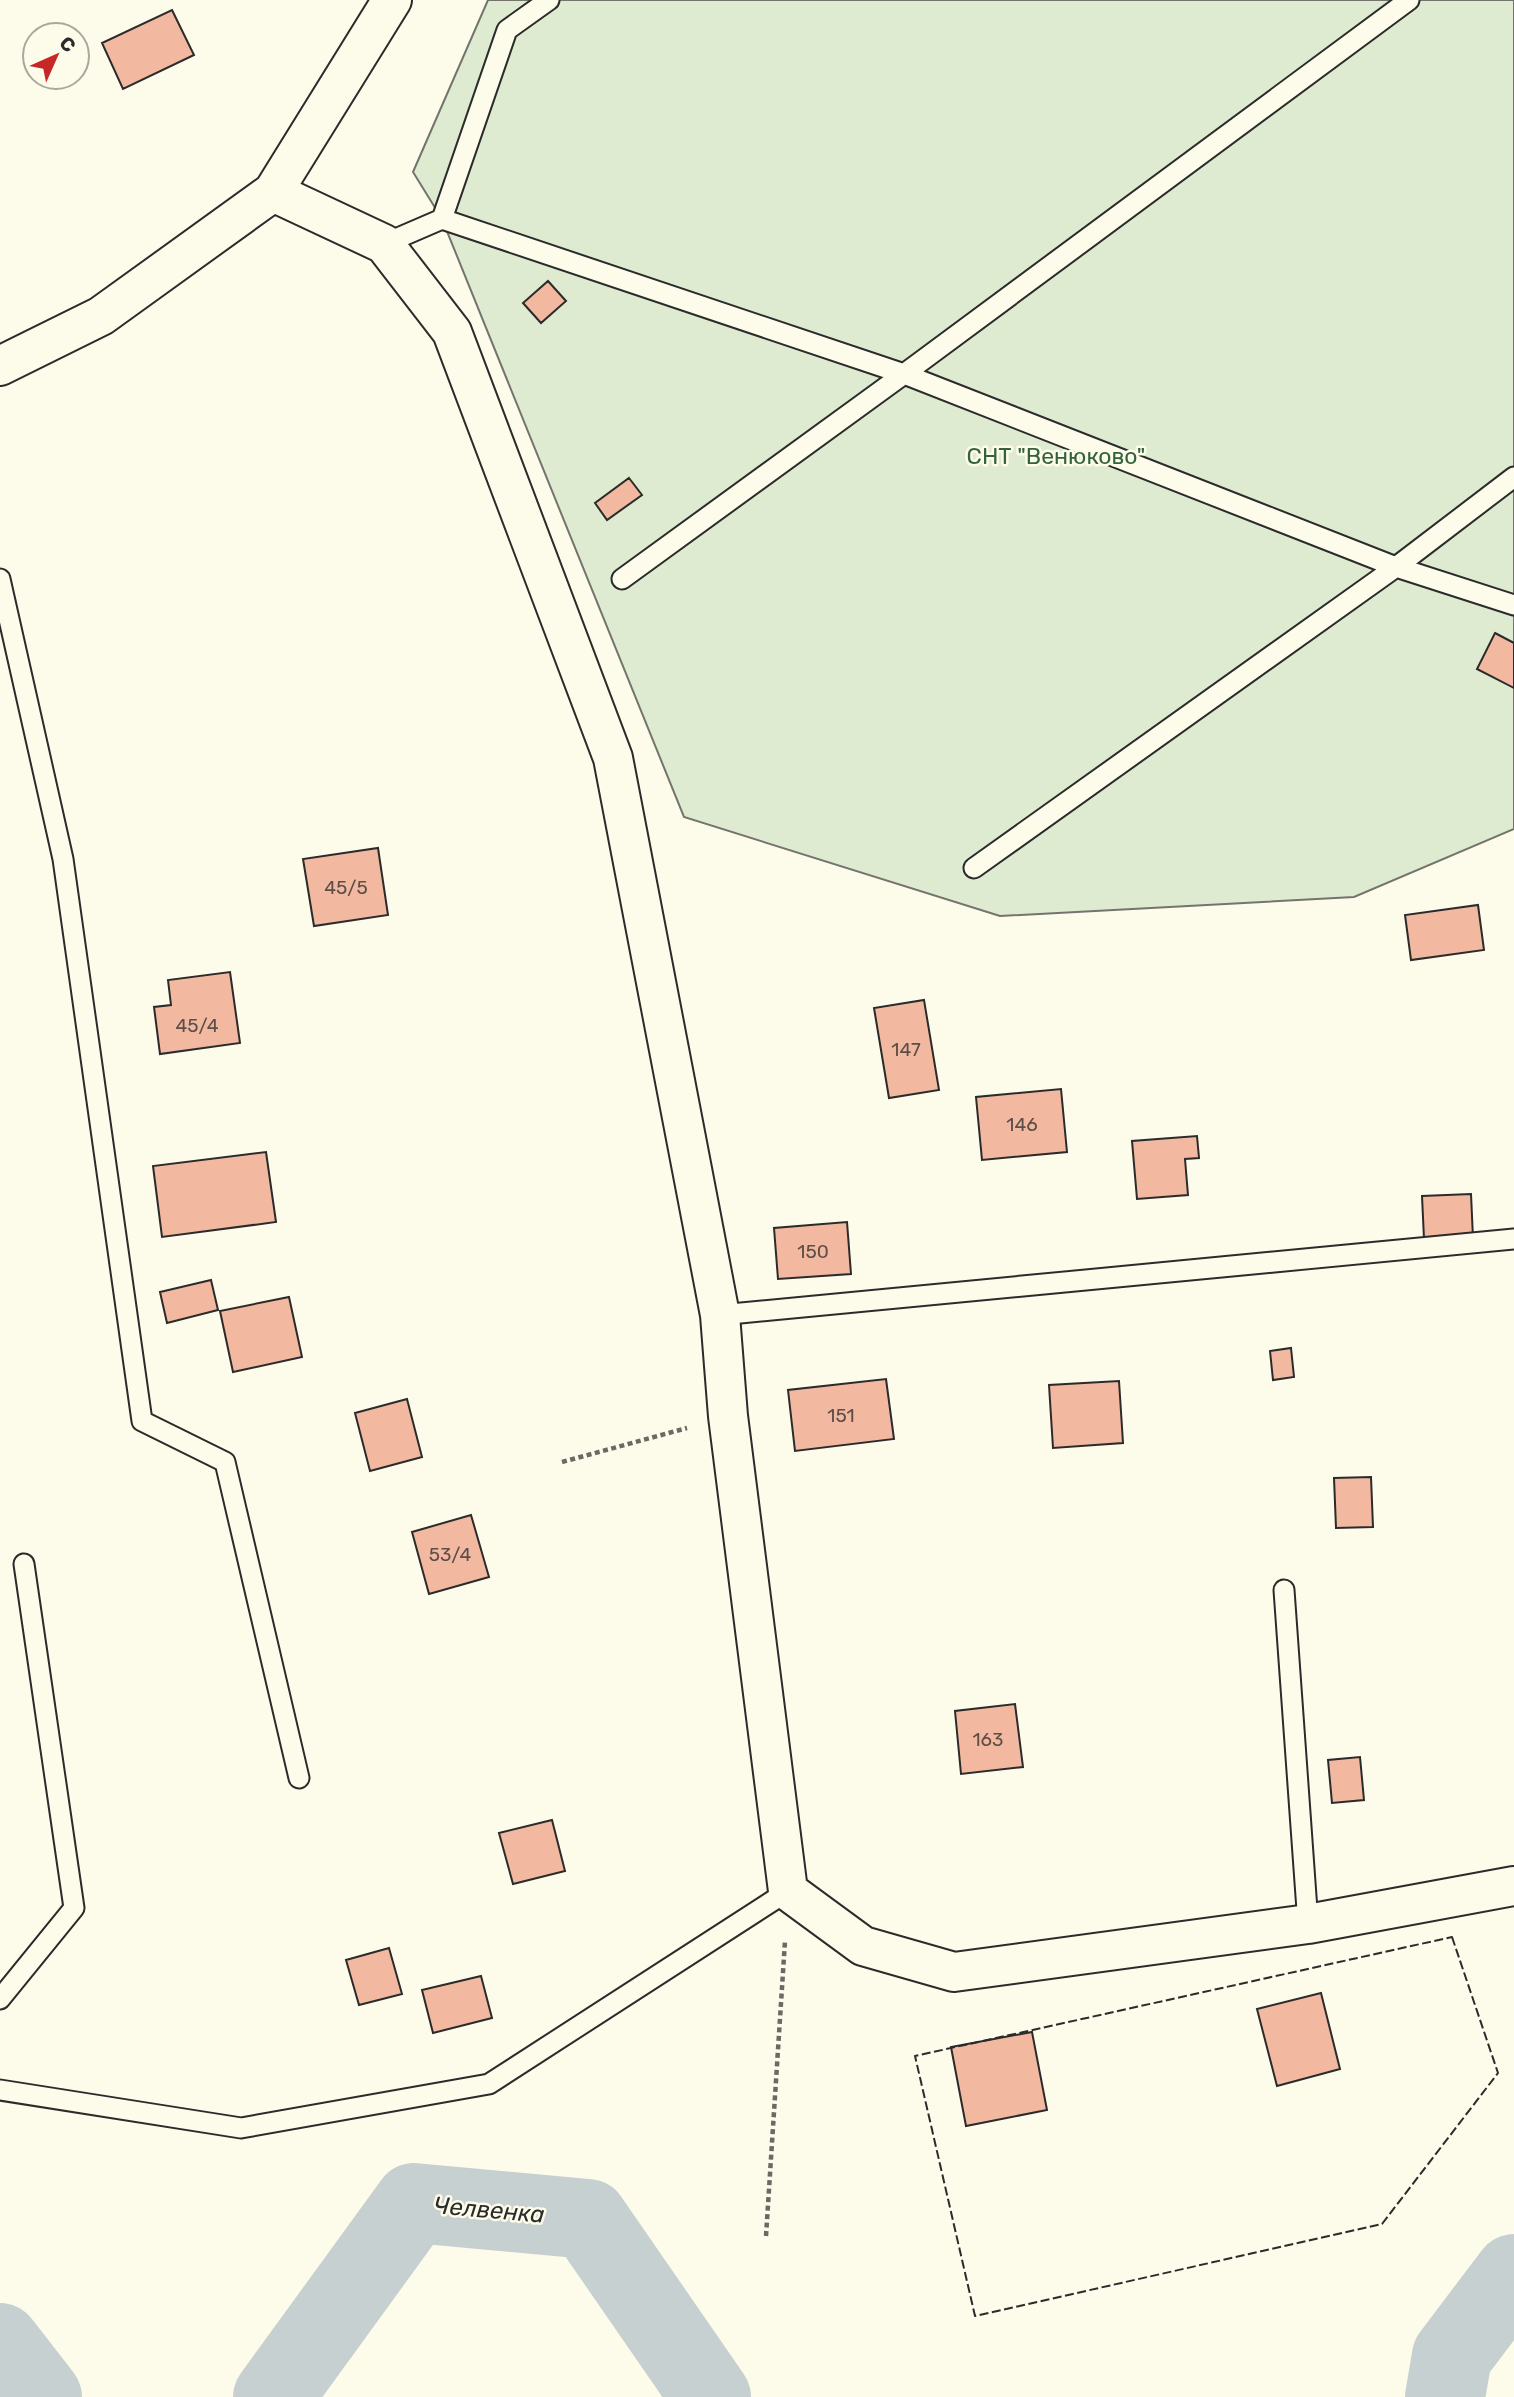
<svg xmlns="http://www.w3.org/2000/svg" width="1514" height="2397" font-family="Rubik,sans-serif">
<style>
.green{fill:#deebd1;stroke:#74746e;stroke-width:2}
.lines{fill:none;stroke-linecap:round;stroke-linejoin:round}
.river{stroke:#c7d0d0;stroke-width:80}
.building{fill:#f2b8a0;stroke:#2b2b2b;stroke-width:2}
.service-casing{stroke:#2b2b2b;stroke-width:23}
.minor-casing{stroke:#2b2b2b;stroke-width:42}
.tertiary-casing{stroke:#2b2b2b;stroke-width:42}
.path{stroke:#6a6964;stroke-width:4.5;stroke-dasharray:5 3.5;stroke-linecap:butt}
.service{stroke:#fdfbea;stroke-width:19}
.minor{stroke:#fdfbea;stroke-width:38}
.tertiary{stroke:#fdfbea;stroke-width:38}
.fence{stroke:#2b2b2b;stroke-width:2;stroke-dasharray:9 3.5;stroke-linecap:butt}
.labels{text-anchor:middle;stroke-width:5;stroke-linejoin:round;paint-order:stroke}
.number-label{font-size:19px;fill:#5d4e48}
.park-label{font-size:23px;fill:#34623c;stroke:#fdfbea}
.water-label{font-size:24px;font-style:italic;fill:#2b2b2b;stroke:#fdfbea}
</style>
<rect width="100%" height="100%" fill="#fdfbea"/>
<path class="green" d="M488,0H1514V829L1354,897L1000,916L684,817L442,219L413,172Z"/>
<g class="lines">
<path class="river" d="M0,2343L42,2397
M273,2397L414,2203L588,2219L711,2397
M1445,2397L1452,2356L1514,2274"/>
</g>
<path class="building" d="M172,10L194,55L123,89L102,43Z
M548,281L566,301L541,323L523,303Z
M629,478L642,495L607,520L595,503Z
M1495,633L1514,643V688L1477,669Z
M378,848L388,915L314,926L303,859Z
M1478,905L1484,950L1411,960L1405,915Z
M230,972L240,1043L160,1054L154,1007L171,1005L168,980Z
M924,1000L939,1090L889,1098L874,1008Z
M1061,1089L1067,1152L982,1160L976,1097Z
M1197,1136L1199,1158L1185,1159L1188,1195L1137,1199L1132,1141Z
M266,1152L276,1222L162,1237L153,1166Z
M1471,1194L1473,1238L1424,1239L1422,1196Z
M847,1222L851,1274L778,1279L774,1228Z
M211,1280L218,1310L167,1323L160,1292Z
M289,1297L302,1357L233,1372L220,1311Z
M1291,1348L1294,1377L1273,1380L1270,1351Z
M886,1379L894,1439L795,1451L788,1390Z
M1119,1381L1123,1443L1053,1448L1049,1385Z
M407,1399L422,1457L370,1471L355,1413Z
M1371,1477L1373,1527L1336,1528L1334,1478Z
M471,1515L489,1577L429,1594L412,1532Z
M1015,1704L1023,1767L961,1774L955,1711Z
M1360,1757L1364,1800L1332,1803L1328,1760Z
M552,1820L565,1871L513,1884L499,1833Z
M389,1948L402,1994L359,2005L346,1960Z
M481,1976L492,2018L433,2033L422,1990Z
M1321,1993L1340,2069L1277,2086L1257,2009Z
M1032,2032L1047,2110L966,2126L951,2047Z"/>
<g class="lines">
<defs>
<path id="service" d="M442,219L507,30L549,0
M384,244L442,219L904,374L1396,567L1514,605
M0,579L63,859L142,1421L225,1462L299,1778
M622,579L904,374L1409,0
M974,868L1396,567L1514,477
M720,1315L1514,1239
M1284,1590L1308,1924
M0,1999L74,1908L24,1564
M0,2090L241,2128L489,2084L788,1891"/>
<path id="minor" d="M273,192L384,244L452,332L613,758L720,1315L728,1416L788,1891L863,1946L954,1972L1308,1924L1514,1886"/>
<path id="tertiary" d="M0,366L101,316L273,192L392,0"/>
</defs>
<use href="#service" class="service-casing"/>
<use href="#minor" class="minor-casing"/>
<use href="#tertiary" class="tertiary-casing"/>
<path class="path" d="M562,1462L687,1428
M766,2236L785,1941"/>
<use href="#service" class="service"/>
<use href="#minor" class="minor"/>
<use href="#tertiary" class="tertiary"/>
<path class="fence" d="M1452,1937L1498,2073L1382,2224L975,2316L915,2056Z"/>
</g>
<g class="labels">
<g class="number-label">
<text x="346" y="894">45/5</text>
<text x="197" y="1032">45/4</text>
<text x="906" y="1056">147</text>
<text x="1022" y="1131">146</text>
<text x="813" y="1258">150</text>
<text x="841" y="1422">151</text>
<text x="450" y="1561">53/4</text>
<text x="988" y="1746">163</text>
</g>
<g class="park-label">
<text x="1056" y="464">СНТ "Венюково"</text>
</g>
<g class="water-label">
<text transform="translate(489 2210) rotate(5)" y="8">Челвенка</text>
</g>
</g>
<g transform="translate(56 56) rotate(45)"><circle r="33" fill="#fdfbea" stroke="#a9a89e" stroke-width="2"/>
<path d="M0-5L12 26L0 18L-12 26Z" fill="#c62828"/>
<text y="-10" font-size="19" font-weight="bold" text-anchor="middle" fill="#2b2b2b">С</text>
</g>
</svg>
